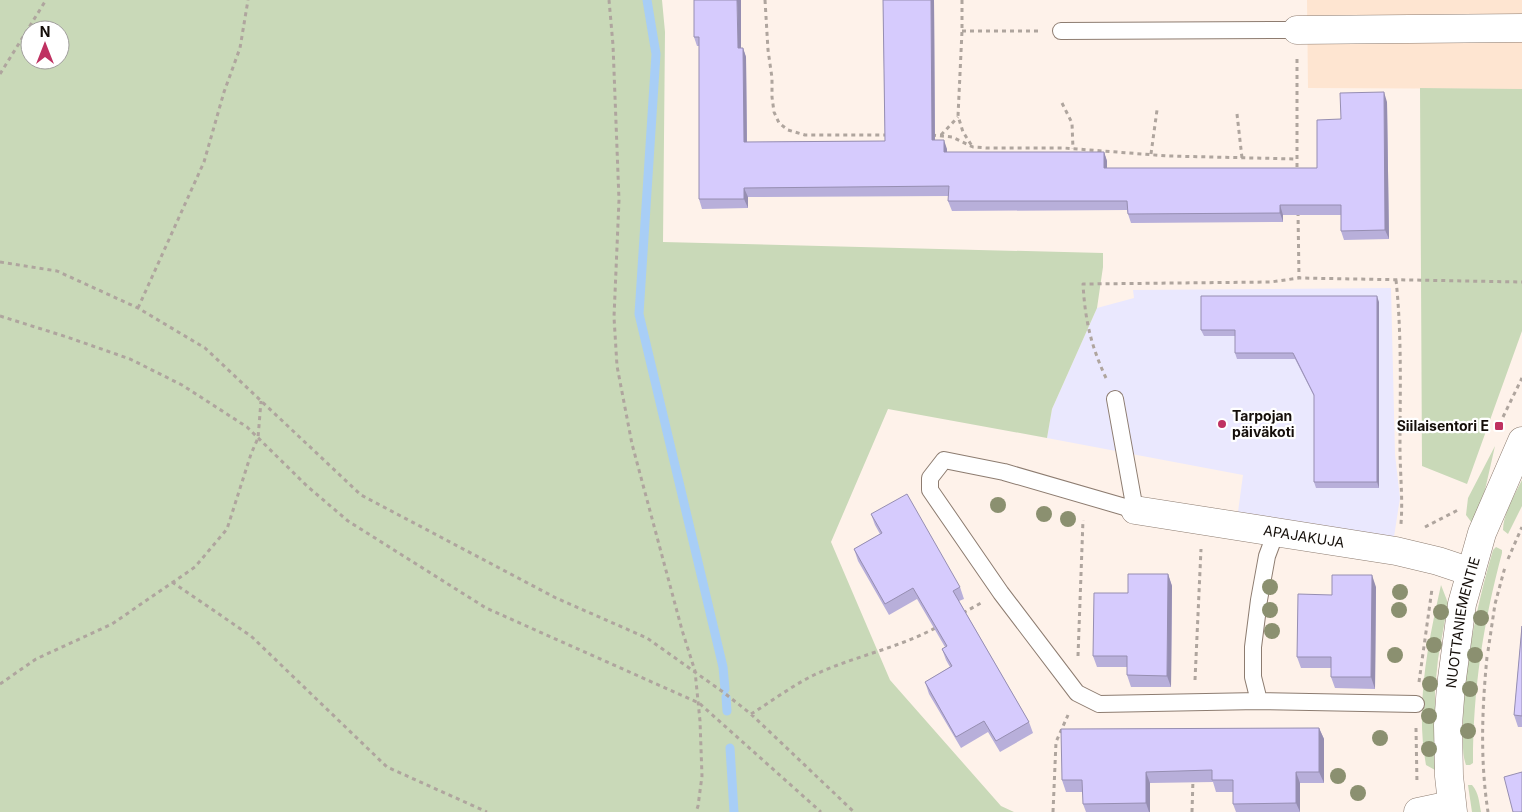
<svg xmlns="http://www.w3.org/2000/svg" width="1522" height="812" font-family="Inter,sans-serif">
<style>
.built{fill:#fee5d1}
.education{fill:#eae8fe}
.green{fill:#c9d9b8;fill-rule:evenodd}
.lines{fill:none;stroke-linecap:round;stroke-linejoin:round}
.stream{stroke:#a8cef6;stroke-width:9}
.service-casing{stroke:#8d7c70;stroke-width:18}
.minor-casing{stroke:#8d7c70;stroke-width:29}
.tertiary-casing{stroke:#8d7c70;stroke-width:29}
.path{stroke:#afa59e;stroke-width:3;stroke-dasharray:4 4;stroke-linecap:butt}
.service{stroke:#fff;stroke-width:16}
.minor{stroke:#fff;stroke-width:28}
.tertiary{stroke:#fff;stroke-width:28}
.tree{fill:#8b9070}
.wall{fill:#b8afda}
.shaded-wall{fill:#968eb1}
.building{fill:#d6cbfd;stroke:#968eb1}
.poi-dot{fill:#bf3161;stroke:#fff;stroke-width:2}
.labels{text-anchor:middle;stroke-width:4.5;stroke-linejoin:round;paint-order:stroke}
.poi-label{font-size:14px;font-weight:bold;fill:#140e09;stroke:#fff;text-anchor:start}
.street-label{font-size:14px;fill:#140e09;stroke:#fff}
</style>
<rect width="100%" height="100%" fill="#fef2ea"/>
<path class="built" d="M1307,0H1522V89L1308,88Z"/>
<path class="education" d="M1391,288L1395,454L1400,498L1394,537L1238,512L1243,475L1047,438L1052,409L1097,308L1134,298L1133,290Z"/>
<path class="green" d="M0,0H662L665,32L663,242L1103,253V267L1097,308L1052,409L1047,438L888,409L831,542L890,680L1001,806L1014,812H0ZM30,30H60V60H30Z
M1420,88L1522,89V331L1467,484L1422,466Z
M1495,446L1485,490L1472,523L1466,515L1468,498Z
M1522,480V506L1508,534L1503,530C1503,514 1515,494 1522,480Z
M1496,547L1502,550V553C1483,624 1473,690 1473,763L1470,765H1466C1462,754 1463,742 1463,731C1463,670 1476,608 1493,550Z
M1441,585L1448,603L1438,659L1435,689V770L1426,765C1415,706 1428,643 1441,585Z
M1468,785H1472C1479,793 1479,802 1481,812H1472Z"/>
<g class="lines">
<path class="stream" d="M647,0L656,54L639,314L723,667L725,689
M726,697L727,711
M730,748L734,812"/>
<defs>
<path id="service" d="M1061,31L1297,30
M1115,399L1135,510L1004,472L944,460L930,478V490L1001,593L1077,693L1099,704L1259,701L1253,677V647L1259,600L1267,556L1276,532
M1259,701L1416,704"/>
<g id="minor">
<path d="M1297,30L1522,28"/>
<path id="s1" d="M1135,510L1396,551L1438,561L1471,572"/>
<path d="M1418,812L1451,805"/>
</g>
<g id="tertiary">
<path id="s2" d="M1453,812L1449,776L1448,725L1451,686L1462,604L1482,533L1522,441"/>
</g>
</defs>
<use href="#service" class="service-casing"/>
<use href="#minor" class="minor-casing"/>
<use href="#tertiary" class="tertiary-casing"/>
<path class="path" d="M609,0L613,45L619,200L614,317L617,366L632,444L682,630L695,671L700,721L702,776L698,806L696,812
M765,0L768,50L772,78V97L774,112L779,123L788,130L805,135H888
M962,0V31L958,116L963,132L972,146
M962,31H1039
M1297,59V170
M0,74L46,0
M1062,103L1072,123L1073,149
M1237,114L1242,158
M932,135L952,137L973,147L987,148H1064L1168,156L1297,159
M941,135L958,117
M1151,154L1157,110
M1298,212L1299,278
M0,262L57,271L138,308L205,348L361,495L556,598L647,638L723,692L751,714L854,812
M1396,280C1402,336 1400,392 1400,448C1400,473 1403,498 1401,524
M138,308L204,162L224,92L240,48L248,0
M0,316L67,337L130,359L182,385L247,427L307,486L348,521L486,608L699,703L821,812
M1106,378C1091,346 1085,320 1083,284L1271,282L1299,278L1522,282
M1503,417L1522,378
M1425,527L1458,510
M1508,559L1522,527
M172,582L251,636L387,767L487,812
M963,613L981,603
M1488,651L1495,604L1505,567
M1078,656L1083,520
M1487,657C1482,709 1480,760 1488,812
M1195,680L1201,549
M1419,682L1432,589
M0,684L36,659L112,624L195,567L227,529L251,454L258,438L261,401
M751,714C772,701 793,685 816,674C855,656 899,648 937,627
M1416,728L1417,784
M1053,812L1056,742L1068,715
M1192,812L1193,779"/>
<use href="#service" class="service"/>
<use href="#minor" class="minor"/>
<use href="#tertiary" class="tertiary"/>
</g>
<g class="tree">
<circle cx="998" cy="505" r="8"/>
<circle cx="1044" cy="514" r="8"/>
<circle cx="1068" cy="519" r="8"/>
<circle cx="1270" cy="587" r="8"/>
<circle cx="1400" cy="592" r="8"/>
<circle cx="1270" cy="610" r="8"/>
<circle cx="1399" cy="610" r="8"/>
<circle cx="1441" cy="612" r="8"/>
<circle cx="1481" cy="618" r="8"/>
<circle cx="1272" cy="631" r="8"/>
<circle cx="1434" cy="645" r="8"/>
<circle cx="1395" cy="655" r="8"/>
<circle cx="1475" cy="655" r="8"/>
<circle cx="1430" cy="684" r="8"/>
<circle cx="1470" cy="689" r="8"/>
<circle cx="1429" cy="716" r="8"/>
<circle cx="1468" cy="731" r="8"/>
<circle cx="1380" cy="738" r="8"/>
<circle cx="1429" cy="749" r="8"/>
<circle cx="1338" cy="776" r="8"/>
<circle cx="1358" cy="793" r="8"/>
</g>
<path class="wall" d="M694,0L741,48H743L746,57L747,142L885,141L883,0H934L935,140L947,149V152H1104L1107,161V168H1317L1341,119L1387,102L1389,239L1344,240L1341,231V215H1283V222L1131,223L1128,214L1127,210L952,211L948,201L949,196L748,197V208L702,209L699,199V46H697L694,37Z
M1379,302V488H1316L1314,482V396L1295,359H1237L1235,353V336H1204L1201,330Z
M871,514L960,587L964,599L959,601L1029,722L1033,733L1000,752L988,732L961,748L929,694L925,682L950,667L946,660L942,649L945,647L917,599L889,615L858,561L854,549L880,534L875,525Z
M1168,574L1172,586L1171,687H1131L1127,675V667H1097L1093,656L1128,593Z
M1376,587L1375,689L1335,688L1331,677V668H1301L1297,657L1332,595Z
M1522,626V727H1518L1514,715Z
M1319,728L1324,739V783H1300V812H1236L1233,804V792H1216L1213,782L1150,783V812H1086L1083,804V792H1066L1062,780Z"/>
<path class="shaded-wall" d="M737,0H741V57L738,48Z
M931,0H934L935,149L932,140Z
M743,48L746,57L747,151L744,142Z
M1384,92L1387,102L1389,239L1385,230Z
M944,140L947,149V161L944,152Z
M1104,152L1107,161V178L1104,168Z
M744,188L748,197V208L744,199Z
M1280,205L1283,215V222L1280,213Z
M1377,296L1379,302V488L1377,482Z
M1168,574L1172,586L1171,687L1167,676Z
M1372,575L1376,587L1375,689L1371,677Z
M1319,728L1324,739V783L1319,772Z
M1146,772L1150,783V812H1149L1146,803Z
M1296,772L1300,783V812L1296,803Z"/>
<path class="building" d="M694,0H737L738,48H743L744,142L885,141L883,0H931L932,140H944V152H1104V168H1317V120L1341,119L1340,93L1384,92L1385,230L1341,231V205H1280V213L1128,214L1127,201H948L949,186L744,188V199H699V37H694Z
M1201,296H1377V482H1314V395L1293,353H1235V330H1201Z
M907,494L960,587L953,591L1029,722L996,741L984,721L956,737L925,682L952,666L942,649L947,646L913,588L885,604L854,549L882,533L871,514Z
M1128,574H1168L1167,676L1127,675V656H1093L1094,593H1128Z
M1332,575H1372L1371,677H1331V657H1297L1298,594L1332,595Z
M1522,626V716L1514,715Z
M1319,728V772H1296V803L1233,804V780H1212V770L1146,772V803L1083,804L1082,780H1062L1061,729Z
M1522,772V812H1513L1504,777Z"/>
<g class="poi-dot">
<circle cx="1222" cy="424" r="5"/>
<rect x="1494" y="421" width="10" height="10" rx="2.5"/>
</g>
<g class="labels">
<g class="poi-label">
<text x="1232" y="421">Tarpojan<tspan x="1232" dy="16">päiväkoti</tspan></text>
<text x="1489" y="431" text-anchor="end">Siilaisentori E</text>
</g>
<g class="street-label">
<text dy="5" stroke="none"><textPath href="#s1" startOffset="171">APAJAKUJA</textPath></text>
<text dy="5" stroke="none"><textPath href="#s2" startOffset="191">NUOTTANIEMENTIE</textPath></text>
</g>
</g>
<g transform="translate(45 45)"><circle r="24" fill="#ffffff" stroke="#a19f9d"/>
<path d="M0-4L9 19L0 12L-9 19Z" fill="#bf3161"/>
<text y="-8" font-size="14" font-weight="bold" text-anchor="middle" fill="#140e09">N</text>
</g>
</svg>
